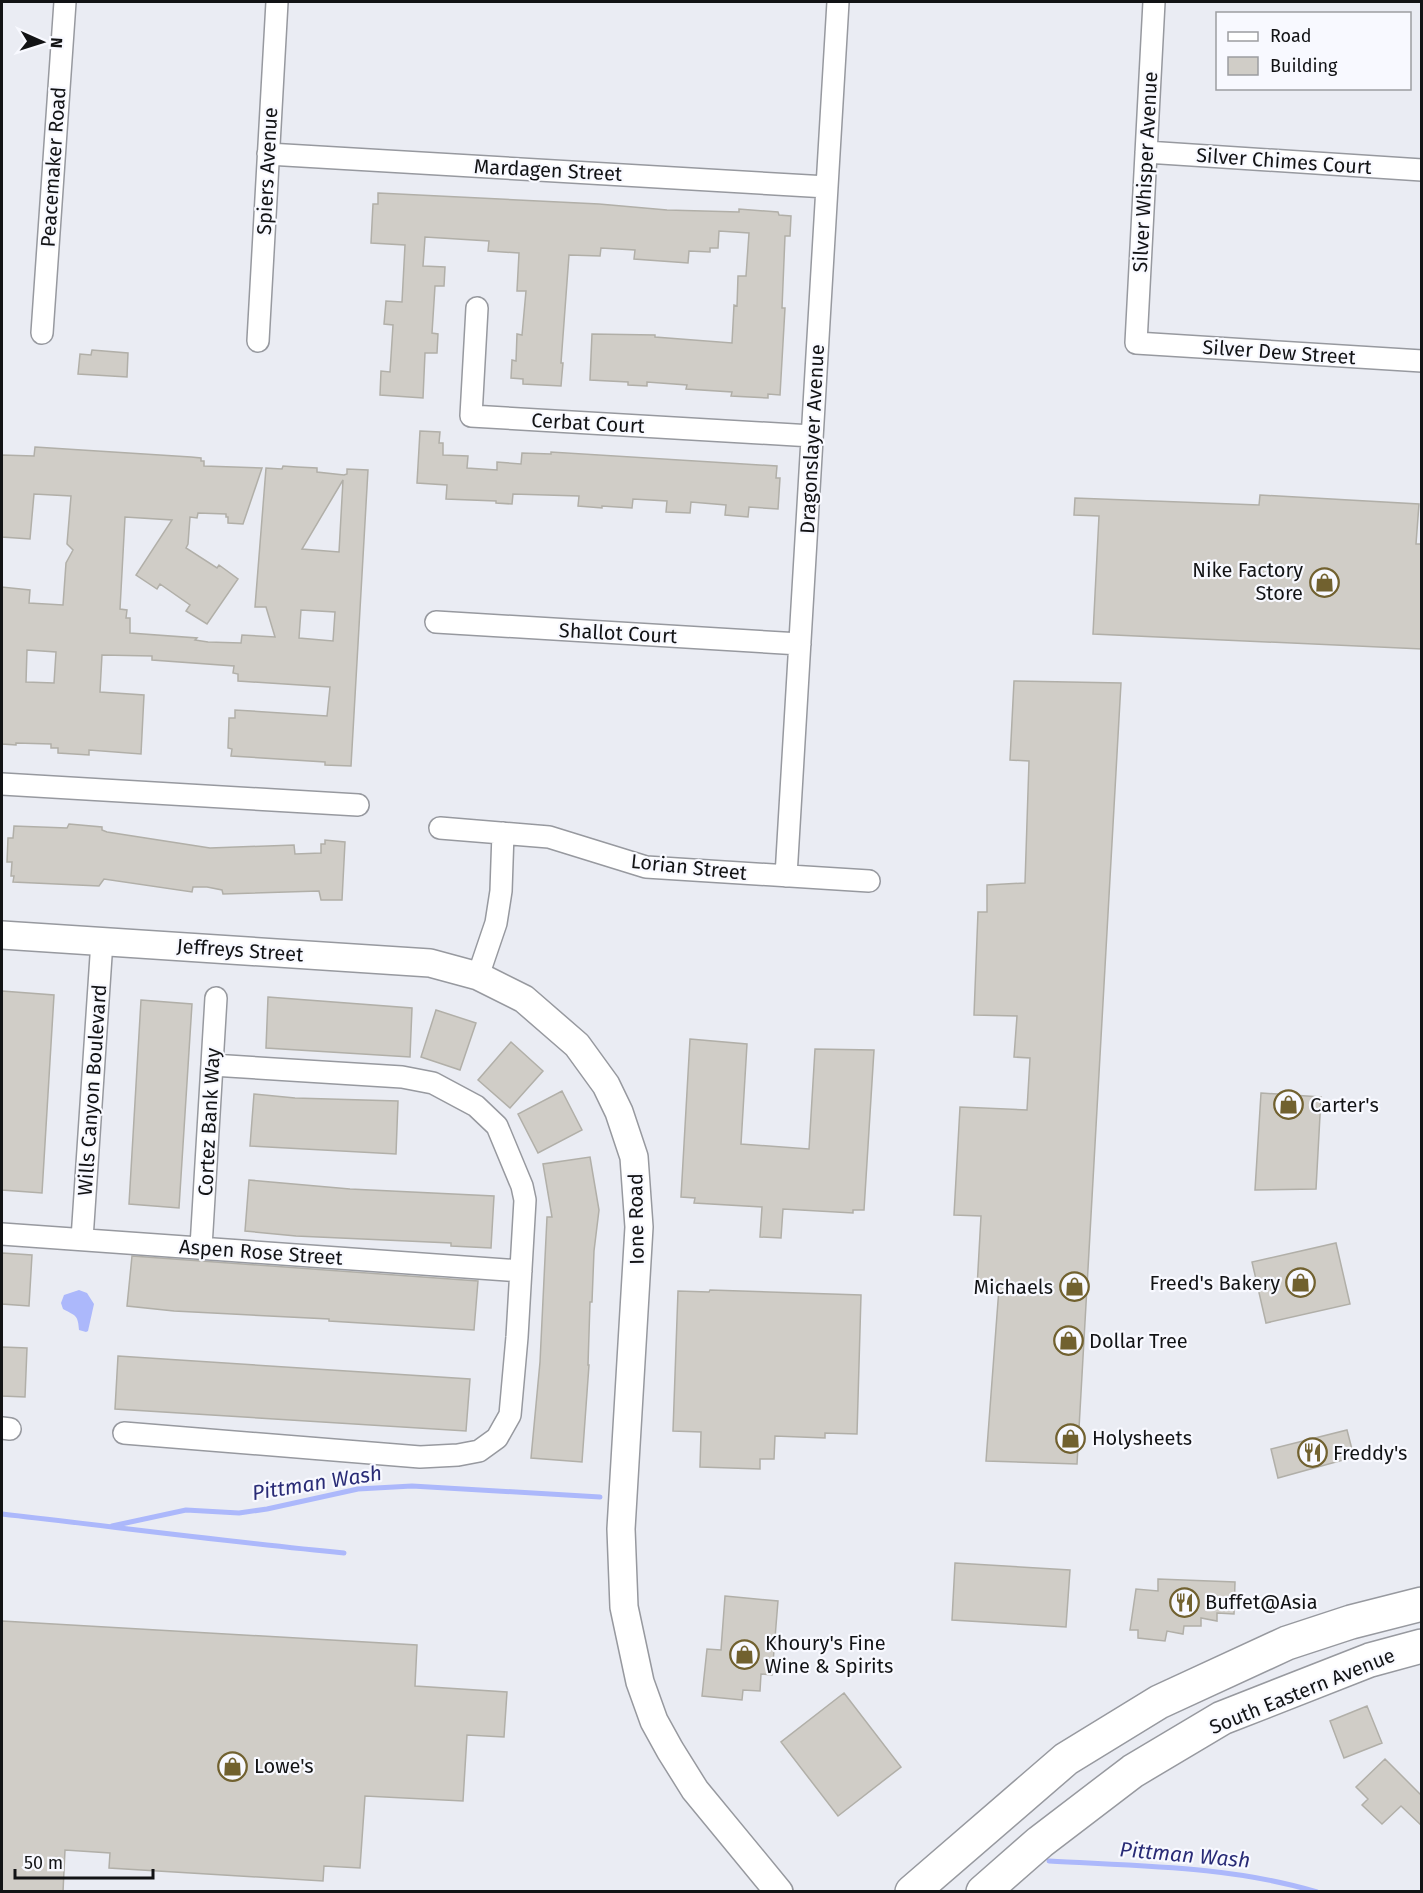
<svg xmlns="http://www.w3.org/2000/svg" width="1423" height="1893" font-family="'Fira Sans',sans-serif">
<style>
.water{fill:#acb8fb}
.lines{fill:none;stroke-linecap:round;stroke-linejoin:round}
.stream{stroke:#acb8fb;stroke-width:5}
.building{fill:#d0cdc7;stroke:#b1afa8;stroke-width:1.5;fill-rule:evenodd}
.minor-casing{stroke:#97999f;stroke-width:24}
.tertiary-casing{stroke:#97999f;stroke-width:30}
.primary-casing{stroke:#97999f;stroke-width:36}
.minor{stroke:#fff;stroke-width:21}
.tertiary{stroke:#fff;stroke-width:27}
.primary{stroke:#fff;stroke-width:33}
.labels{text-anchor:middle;stroke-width:4.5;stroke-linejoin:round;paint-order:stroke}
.street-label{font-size:20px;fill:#121315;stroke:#f8f9ff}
.poi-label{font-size:20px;fill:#121315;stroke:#f8f9ff;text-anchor:start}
.water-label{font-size:21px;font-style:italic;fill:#292b76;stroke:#f8f9ff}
</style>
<rect width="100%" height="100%" fill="#eaecf3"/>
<path class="water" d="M79,1290L87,1293L94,1304L88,1331L86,1332L79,1330C78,1315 76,1316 63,1309L61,1303L64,1295Z"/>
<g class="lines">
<path class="stream" d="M2,1514C116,1527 230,1542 344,1553
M112,1526L186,1510L239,1513L267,1509L358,1489L412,1486L600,1497
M1049,1861C1138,1866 1231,1866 1317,1892"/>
</g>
<path class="building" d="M378,193L599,204L667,210L739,212V209L778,212L779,215L791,216L790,236H785L782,308H785L780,395L768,394V398L731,396L732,392L686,389L687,385L647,382V386L628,385V382L590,380L592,334L655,335V337L732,343L734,305L737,306L738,276H746L749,233L719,231L718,248H710V252L689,251L688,263L634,259L635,250L601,248L600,256L569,255L561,363H563L561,386L523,384V379L511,378L512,360L516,361L517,334L522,335L526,291H517L519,253L488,251L489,241L425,237L423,266L445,267L444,286H435L432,333L438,334L437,353H425L423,398L380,395L381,371L390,372L393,325L384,324L386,301L402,302L405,245L371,243L373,204H378Z
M92,350L128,353L127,377L78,374L80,354L91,355Z
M420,431L440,432L439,443H443V455L468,456L467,468L497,470V462L521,464L522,453L551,454V452L777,466L776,478H780L778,509L749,507L748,517L725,515L726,505L691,502L690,513L666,512L667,501L633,499L632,508L602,506V508L578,506L579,496L513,494L512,504L496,503V501L446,499L447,485L417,483Z
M35,447L191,457L201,458V461H204V466L262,468L243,524L228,523V517H226V514L198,513L197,518L190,517L188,544L186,548L217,568L219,565L238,579L207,624L186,611L190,605L160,584L157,589L136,575L172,520L125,517L120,609L127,610L126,618H130V633L197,638L195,640L208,642L241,643L242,635L275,637L266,607H255L266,468L282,469L283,466L297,467L317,468V472L344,475L347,474V469L368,470L351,766L325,765V762L231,756L232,749L228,748L229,718H235V710L327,716L330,687L238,681V674L233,673L234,666L152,660V656L102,655L100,692L144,695L141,754L89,750V755L58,753V748H51V744L16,743V745L2,744V587L30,590L29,603L63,605L66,563L73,550L67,544L71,496L34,494L30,539L2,537V455L34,456ZM343,480L339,552L302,549ZM301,610L335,612L333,641L299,638ZM27,650L56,652L54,683L26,682Z
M1260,495L1419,504L1416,544H1422V649L1093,634L1099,516L1074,515L1075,498L1259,505Z
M1014,681L1121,683L1077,1464L986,1461L999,1288H977L981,1216L954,1215L960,1107L1027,1110L1030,1058L1014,1057L1017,1016L974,1015L978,912H987V885L1025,883L1029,761L1010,760Z
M69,824L102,827V830L107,832L210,848L294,845L295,854L321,853V844H325V840L345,842L342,900H321L319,891L223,894L222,890L207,887H193L192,892L104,879L99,886L13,882L14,876H11L12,862H7L8,838H13L14,826L67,828Z
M2,991L54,995L42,1193L2,1190Z
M268,997L412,1008L410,1057L266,1048Z
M141,1000L192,1004L179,1208L129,1204Z
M436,1010L476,1023L460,1070L421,1057Z
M690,1039L747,1044L741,1144L809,1149L815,1049L874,1050L864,1210H853V1213L783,1209L781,1238L760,1237L762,1207L694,1203L695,1198L681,1197Z
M511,1042L543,1071L510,1108L478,1080Z
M562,1091L582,1130L538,1153L518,1114Z
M1261,1093L1321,1097L1316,1189L1255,1190Z
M254,1094L295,1098L398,1101L396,1154L250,1146Z
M590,1157L599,1210L594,1251L592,1302H590L588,1365H589L582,1462L531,1458L540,1362L547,1217H552L543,1164Z
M249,1180L350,1189L494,1196L491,1248L451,1246V1243L296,1236L245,1231Z
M1336,1243L1350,1304L1266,1323L1252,1262Z
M2,1253L32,1255L29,1306L2,1304Z
M132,1256L478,1281L474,1330L329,1321V1319L174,1311L127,1306Z
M710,1290L861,1295L857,1434L825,1433V1438L775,1436L774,1459H760V1469L700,1467L701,1432L673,1431L678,1291L709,1292Z
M2,1347L27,1348L25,1397L2,1396Z
M118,1356L470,1379L466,1431L115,1409Z
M1347,1430L1354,1457L1278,1478L1271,1449Z
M955,1563L1070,1570L1066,1627L952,1620Z
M1158,1579L1235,1582L1234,1614L1217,1613V1621L1201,1618V1626H1184L1183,1634L1167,1631L1165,1641L1138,1638V1630H1130L1136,1589L1158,1591Z
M725,1596L778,1601L772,1675L761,1674L760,1691L743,1690L742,1700L702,1696L707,1649L721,1650Z
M2,1621L417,1645L415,1686L507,1692L504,1737L467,1735L463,1801L365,1796L360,1868L324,1866L323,1881L109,1868L110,1853L65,1850L63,1892L2,1891Z
M844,1693L901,1767L838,1816L781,1742Z
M1367,1706L1382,1743L1344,1758L1330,1721Z
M1385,1759L1422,1796V1826L1401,1806L1382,1824L1362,1805L1368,1799L1356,1787Z"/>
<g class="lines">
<defs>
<path id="minor" d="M1154,2L1136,343L1422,361
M1146,152L1422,170
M268,154L827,187
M477,308L471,416L812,436
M42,333L65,2
M258,341L277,2
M436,622L800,644
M2,784L358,805
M440,828L549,837L646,867L869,881
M786,876L838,2
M478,976L496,923L501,891L503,833
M2,1234L521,1271
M82,1239L102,941
M201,1247L216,998
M2,1428L10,1429
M124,1433L420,1457L458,1455L479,1451L497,1438L510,1415L517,1337L525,1200L522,1186L497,1126L476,1106L433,1083L402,1077L212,1065"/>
<path id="tertiary" d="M2,935L430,963L478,976L524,999L577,1045L606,1085L619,1112L634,1157L639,1227L621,1529L624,1607L640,1682L654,1721L670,1750L695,1790L779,1892"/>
<path id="primary" d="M912,1892L1066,1759L1159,1702L1287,1643L1351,1622L1422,1604
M983,1892L1040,1842L1133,1771L1222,1718L1370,1660L1422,1646"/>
</defs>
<use href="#minor" class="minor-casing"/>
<use href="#tertiary" class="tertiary-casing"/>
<use href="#primary" class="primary-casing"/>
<use href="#minor" class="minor"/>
<use href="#tertiary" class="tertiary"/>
<use href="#primary" class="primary"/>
</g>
<defs>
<symbol id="shop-ring" viewBox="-11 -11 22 22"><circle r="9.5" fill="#f8f9ff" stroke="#71612f" stroke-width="1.5"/><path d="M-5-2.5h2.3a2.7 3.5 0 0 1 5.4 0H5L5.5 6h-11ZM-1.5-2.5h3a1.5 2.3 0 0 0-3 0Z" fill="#71612f"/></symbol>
<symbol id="restaurant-ring" viewBox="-11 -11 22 22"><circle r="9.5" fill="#f8f9ff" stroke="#71612f" stroke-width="1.5"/><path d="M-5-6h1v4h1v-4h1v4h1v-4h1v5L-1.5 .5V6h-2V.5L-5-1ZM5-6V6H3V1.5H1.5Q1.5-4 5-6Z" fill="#71612f"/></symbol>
</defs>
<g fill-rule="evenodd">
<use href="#shop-ring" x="1308" y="566" width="33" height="33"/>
<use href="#shop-ring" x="1272" y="1088" width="33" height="33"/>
<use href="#shop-ring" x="1284" y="1266" width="33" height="33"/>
<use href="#shop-ring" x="1058" y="1270" width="33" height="33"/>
<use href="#shop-ring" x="1052" y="1324" width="33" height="33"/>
<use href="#shop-ring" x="1054" y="1422" width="33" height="33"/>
<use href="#restaurant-ring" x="1296" y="1436" width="33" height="33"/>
<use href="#restaurant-ring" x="1168" y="1586" width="33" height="33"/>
<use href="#shop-ring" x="728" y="1638" width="33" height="33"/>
<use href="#shop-ring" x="216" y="1750" width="33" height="33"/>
</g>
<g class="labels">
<g class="street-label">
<text transform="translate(1284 161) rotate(4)" y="7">Silver Chimes Court</text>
<text transform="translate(53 167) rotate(-86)" y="7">Peacemaker Road</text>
<text transform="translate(548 170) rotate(3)" y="7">Mardagen Street</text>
<text transform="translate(267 171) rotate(-87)" y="7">Spiers Avenue</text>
<text transform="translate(1145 172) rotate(-87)" y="7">Silver Whisper Avenue</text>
<text transform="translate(1279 352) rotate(4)" y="7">Silver Dew Street</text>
<text transform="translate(588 423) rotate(3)" y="7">Cerbat Court</text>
<text transform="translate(812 439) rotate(-87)" y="7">Dragonslayer Avenue</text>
<text transform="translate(618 633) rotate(3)" y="7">Shallot Court</text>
<text transform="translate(689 867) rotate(6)" y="7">Lorian Street</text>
<text transform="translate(240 950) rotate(4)" y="7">Jeffreys Street</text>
<text transform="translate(92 1090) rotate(-86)" y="7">Wills Canyon Boulevard</text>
<text transform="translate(209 1122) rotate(-87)" y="7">Cortez Bank Way</text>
<text transform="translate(636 1219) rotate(-91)" y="7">Ione Road</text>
<text transform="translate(261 1252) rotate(4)" y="7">Aspen Rose Street</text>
<text transform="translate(1302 1691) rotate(-22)" y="7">South Eastern Avenue</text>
</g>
<g class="poi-label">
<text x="1303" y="577" text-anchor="end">Nike Factory<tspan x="1303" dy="23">Store</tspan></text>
<text x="1310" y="1112">Carter's</text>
<text x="1280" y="1290" text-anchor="end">Freed's Bakery</text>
<text x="1053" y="1294" text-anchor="end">Michaels</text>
<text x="1089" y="1348">Dollar Tree</text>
<text x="1092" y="1445">Holysheets</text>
<text x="1333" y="1460">Freddy's</text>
<text x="1205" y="1609">Buffet@Asia</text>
<text x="765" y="1650">Khoury's Fine<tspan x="765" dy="23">Wine &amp; Spirits</tspan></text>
<text x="254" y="1773">Lowe's</text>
</g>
<g class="water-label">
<text transform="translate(317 1483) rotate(-9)" y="7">Pittman Wash</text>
<text transform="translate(1185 1855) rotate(5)" y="7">Pittman Wash</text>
</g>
</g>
<rect width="1423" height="1893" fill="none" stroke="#121315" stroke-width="6"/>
<rect x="1216" y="12" width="195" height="78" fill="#f8f9ff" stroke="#9c9da1" stroke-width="1.5"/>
<rect x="1228" y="32" width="30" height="9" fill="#ffffff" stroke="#9c9da1" stroke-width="1.5"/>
<text x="1270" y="42" font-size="18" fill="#121315">Road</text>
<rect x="1228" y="57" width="30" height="18" fill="#d0cdc7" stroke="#9c9da1" stroke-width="1.5"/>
<text x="1270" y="72" font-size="18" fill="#121315">Building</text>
<g transform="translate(42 42) rotate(93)" stroke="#f8f9ff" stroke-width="4.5" paint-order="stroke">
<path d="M0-4.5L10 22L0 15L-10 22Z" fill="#121315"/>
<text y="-9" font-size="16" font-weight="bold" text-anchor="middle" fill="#121315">N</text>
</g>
<path d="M15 1869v9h138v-9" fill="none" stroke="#121315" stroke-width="3"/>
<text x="24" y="1869" font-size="18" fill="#121315" stroke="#f8f9ff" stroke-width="4.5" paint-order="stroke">50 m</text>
</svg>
